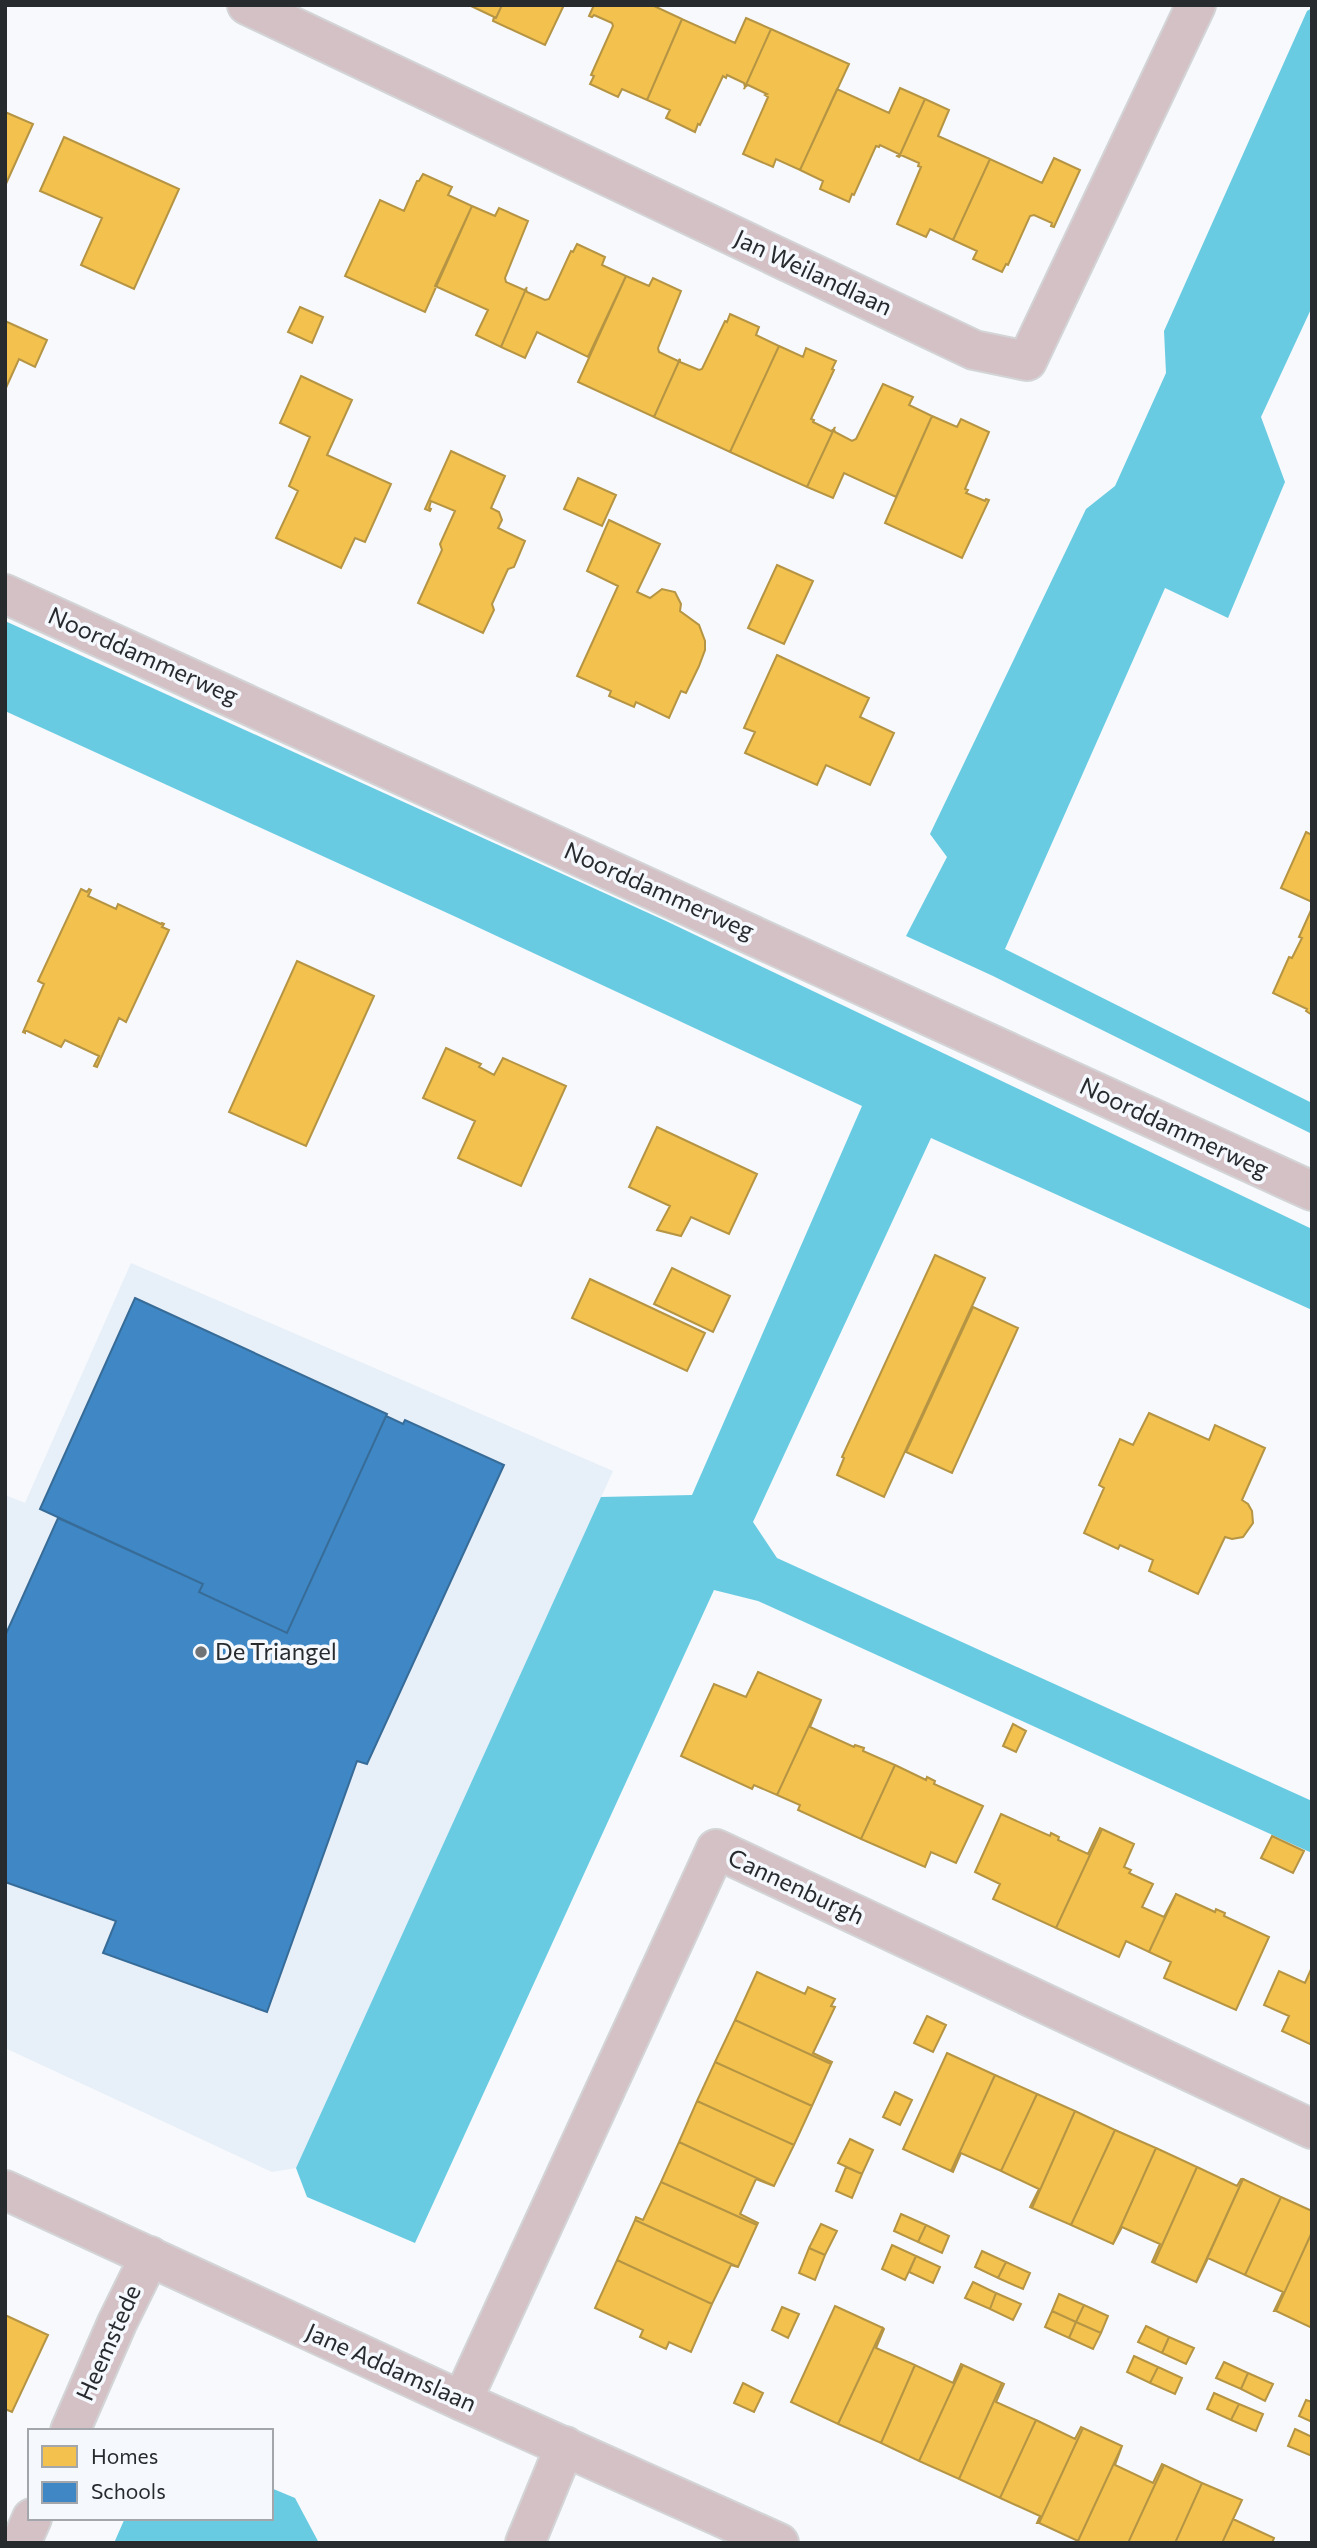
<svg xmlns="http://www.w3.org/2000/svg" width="1317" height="2548" font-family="Commissioner,sans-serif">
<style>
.built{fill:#e7eff8}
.water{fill:#69cbe2}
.homes{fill:#f2c14e;stroke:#b59444;stroke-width:2}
.schools{fill:#3f88c5;stroke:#386c98;stroke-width:2}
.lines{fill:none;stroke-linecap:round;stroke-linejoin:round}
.minor-casing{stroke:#d3d4d6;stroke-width:42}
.tertiary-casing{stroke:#d3d4d6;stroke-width:42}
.minor{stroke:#d4c1c6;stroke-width:38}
.tertiary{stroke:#d4c1c6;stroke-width:38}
.poi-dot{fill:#707376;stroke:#f5f9fe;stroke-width:2.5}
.labels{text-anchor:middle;stroke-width:7;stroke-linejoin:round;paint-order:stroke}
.street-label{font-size:24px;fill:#282b2e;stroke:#f5f9fe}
.poi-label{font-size:24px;fill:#282b2e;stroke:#f5f9fe;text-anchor:start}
</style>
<rect width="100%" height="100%" fill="#f7f9fc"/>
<path class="built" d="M131,1263L613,1471L296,2168L272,2172L5,2048V1495L25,1503Z"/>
<path class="water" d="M1312,8V307L1261,417L1285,482L1228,618L1165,588L1005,949L1312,1103V1134L993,976L906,936L947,857L930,834L1086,509L1115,486L1166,373L1164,331L1307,11Z
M5,621L666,921L1312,1229V1310L931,1138L753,1522L777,1558L1312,1801V1853L758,1601L714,1590L415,2243L307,2197L296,2168L601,1497L692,1495L862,1106L456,917L5,711Z
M271,2488L295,2498L319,2543H114L125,2518H271Z"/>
<path class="homes" d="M469,5H502L496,18Z
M502,5H564L545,45L493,21L494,17L496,18Z
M594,5H652L682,19L647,100L622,89L618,97L590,84L594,76L591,75L613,26L612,23L594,15L592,17L589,16Z
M746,18L771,29L745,87L744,83L727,75L726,78L723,76L700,125L698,124L695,132L666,118L670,110L647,100L682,19L735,43Z
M771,29L849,64L800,170L776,159L773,167L743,154L768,97L765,95L767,94L748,85L745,87Z
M900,88L925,99L899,157L897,156L899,154L880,145L879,147L876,146L854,195L852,194L849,202L820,189L823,181L800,170L837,89L889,113Z
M925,99L949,110L938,136L990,159L953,240L930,229L926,237L897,224L921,167L918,166L919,163L901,155L899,157Z
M5,112L33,124L5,186Z
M64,137L179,189L134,289L81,265L102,218L40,191Z
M1054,158L1080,170L1054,227L1051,226L1052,223L1034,215L1030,216L1008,265L1006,264L1002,272L973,259L977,251L953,240L990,159L1042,183Z
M423,174L452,187L448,195L472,206L425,312L345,276L380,200L404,211L417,181H419Z
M472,206L495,216L499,208L528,221L505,278L506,282L524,290L526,289L501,347L476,335L488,310L435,286Z
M577,244L605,257L602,265L626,276L588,357L537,332L525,358L501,347L526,289L527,292L545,300L549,299L571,251L573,252Z
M626,276L649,286L653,278L681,291L658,348L659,352L678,361L680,359L654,417L578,382Z
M300,307L323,317L312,343L288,332Z
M730,314L759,327L756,335L779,346L730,452L654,417L680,359V362L699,370L702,369L725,321L727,322Z
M5,321L47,340L35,367L19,359L5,390Z
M779,346L803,357L806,348L836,361L832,369L834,370L811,419L814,420L813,422L831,431L834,429L807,487L730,452Z
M301,376L352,400L327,455L391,484L365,542L355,538L341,568L276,538L298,491L289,486L310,437L280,423Z
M883,384L913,397L909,405L932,416L896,497L844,473L833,498L807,487L834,429L835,432L852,441L856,439Z
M932,416L957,427L961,419L989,432L965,489L968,490L966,493L985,501L986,499L989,500L962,558L885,523Z
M451,451L505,476L491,508L499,512L502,520L498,528L525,541L514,567L508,569L492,604L494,610L483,633L418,603L442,550L440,544L455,511L431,501L429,508L431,509L430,511L425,509Z
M578,478L616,495L602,526L564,509Z
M609,520L660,544L637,592L650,598L662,589L675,592L681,604L680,611L699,625L705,641V650L699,666L686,693L681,691L669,718L636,702L634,707L609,696L611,691L577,676L618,586L587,571Z
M777,565L813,581L784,644L748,628Z
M777,655L869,698L860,717L894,733L870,785L826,765L817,785L745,753L755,732L744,728Z
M1306,832L1312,835V902L1281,888Z
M81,889L87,892L89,889L91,890L88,896L116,909L118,904L161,924L162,923L164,924L162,927L169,930L126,1022L119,1018L97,1067L94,1066L99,1056L65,1040L61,1047L25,1030V1033L23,1032L44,984L38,981Z
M1312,908V1015L1306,1011L1307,1009L1273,993L1289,957L1292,958L1302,938L1299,937Z
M297,961L374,996L306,1146L229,1112Z
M446,1048L481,1064L479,1067L494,1075L503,1058L566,1086L521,1186L458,1158L475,1121L423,1098Z
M657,1127L757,1174L729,1234L691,1217L681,1236L657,1230L670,1206L629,1187Z
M935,1255L985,1278L884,1497L837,1475L844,1458L842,1457Z
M672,1268L730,1296L713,1332L654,1304Z
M590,1279L705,1333L687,1371L572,1318Z
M973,1307L1018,1328L952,1473L906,1452Z
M1149,1413L1209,1440L1215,1425L1265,1448L1242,1500L1248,1504L1252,1511L1253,1523L1243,1537L1232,1539L1225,1537L1198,1594L1149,1571L1153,1560L1120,1545L1118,1549L1084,1533L1104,1488L1099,1485L1120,1439L1133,1445Z
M758,1672L821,1700L777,1795L754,1785L752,1789L681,1756L714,1684L746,1697Z
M821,1700L810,1727L854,1747L855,1745L864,1748L863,1751L895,1765L861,1839L798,1810L800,1805L777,1795Z
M1013,1724L1026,1731L1016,1752L1003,1746Z
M895,1765L926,1780L927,1777L935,1781L934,1784L983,1806L956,1863L931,1852L925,1867L861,1839Z
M1001,1814L1050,1836L1051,1833L1059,1837L1058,1840L1088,1854L1100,1828L1102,1829L1056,1928L993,1899L1000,1884L975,1872Z
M1102,1829L1134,1844L1124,1867L1131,1870L1129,1873L1153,1884L1142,1907L1164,1917L1176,1894L1149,1952L1126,1941L1119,1957L1056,1928Z
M1272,1836L1304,1851L1293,1873L1261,1858Z
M1176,1894L1215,1912L1216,1909L1225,1913L1224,1916L1269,1937L1236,2010L1164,1978L1171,1962L1149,1952Z
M1312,1967V2045L1282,2031L1289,2016L1264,2005L1279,1971L1305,1983Z
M757,1972L805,1994L808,1987L835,1999L831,2006L835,2007L813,2053L832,2062L831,2064L735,2020Z
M927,2016L946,2025L933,2052L914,2043Z
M735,2020L831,2064L812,2106L715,2062Z
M947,2053L995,2075L951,2171L903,2149Z
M715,2062L812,2106L794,2145L697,2101Z
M995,2075L1037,2094L1001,2171L961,2153L953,2172L951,2171Z
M895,2092L912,2100L900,2125L883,2117Z
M1037,2094L1075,2111L1032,2208L1030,2207L1039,2189L1001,2171Z
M697,2101L794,2145L774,2186L679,2142Z
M1075,2111L1115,2130L1071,2225L1032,2208Z
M1115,2130L1156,2148L1113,2244L1071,2225Z
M850,2139L873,2150L862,2174L838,2163Z
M679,2142L774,2186L756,2179L740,2214L758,2223L757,2225L661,2182Z
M1156,2148L1197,2167L1154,2263L1152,2262L1160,2244L1122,2227L1113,2244Z
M846,2167L862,2174L852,2198L836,2191Z
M1197,2167L1237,2186L1241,2179H1243L1196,2282L1154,2263Z
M1243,2179L1281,2197L1245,2275L1208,2258L1196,2283Z
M661,2182L757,2225L738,2267L635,2220L636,2217L643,2220Z
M1281,2197L1312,2211V2232L1276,2311H1274L1283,2292L1245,2275Z
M901,2214L926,2225L918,2242L894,2231Z
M635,2220L738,2267L731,2265L712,2304L617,2260Z
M821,2224L837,2231L825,2255L809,2248Z
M926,2225L949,2236L942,2253L918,2242Z
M1312,2232V2328L1276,2311Z
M892,2245L916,2256L905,2280L882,2269Z
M809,2248L825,2255L815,2280L799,2273Z
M982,2251L1006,2262L998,2278L975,2267Z
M916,2256L940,2267L933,2283L909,2272Z
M617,2260L712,2304L691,2352L669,2342L666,2349L640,2337L643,2330L595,2308Z
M1006,2262L1030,2273L1023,2289L998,2278Z
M973,2282L996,2293L990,2309L965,2298Z
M996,2293L1021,2304L1013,2320L990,2309Z
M1059,2294L1084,2305L1076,2322L1052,2311Z
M1084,2305L1108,2316L1101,2333L1076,2322Z
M835,2306L883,2328L838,2424L791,2402Z
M782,2307L799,2314L788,2338L772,2330Z
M1052,2311L1076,2322L1069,2338L1045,2327Z
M5,2315L48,2335L12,2412L5,2409Z
M1076,2322L1101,2333L1093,2349L1069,2338Z
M1146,2326L1169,2337L1162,2353L1138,2342Z
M883,2328L884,2329L876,2348L915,2365L881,2443L838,2424Z
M1169,2337L1194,2348L1186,2364L1162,2353Z
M1134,2356L1158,2367L1150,2383L1127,2372Z
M1224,2362L1248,2373L1241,2389L1216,2378Z
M961,2364L963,2365L919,2461L881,2443L915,2365L953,2383Z
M963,2365L1002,2383L959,2479L919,2461Z
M1158,2367L1182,2378L1175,2394L1150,2383Z
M1248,2373L1273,2384L1265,2401L1241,2389Z
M743,2383L763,2393L754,2412L734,2403Z
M1002,2383L1004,2384L996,2402L1036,2420L1000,2498L959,2479Z
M1214,2393L1239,2404L1231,2420L1207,2409Z
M1306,2400L1312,2402V2422L1299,2416Z
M1239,2404L1263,2414L1256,2431L1231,2420Z
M1036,2420L1075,2439L1081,2427L1083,2428L1039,2523H1037L1040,2516L1000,2498Z
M1083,2428L1122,2446L1078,2541L1039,2523Z
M1295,2429L1312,2437V2456L1288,2446Z
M1122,2446L1115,2465L1153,2483L1162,2464L1164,2465L1128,2543H1081L1078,2541Z
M1164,2465L1202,2483L1175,2543H1128Z
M1202,2483L1242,2500L1222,2543H1175Z
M1233,2519L1274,2538L1272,2543H1222Z"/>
<path class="schools" d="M135,1298L387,1414L287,1633L199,1592L203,1584L40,1509Z
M386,1416L403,1424L405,1420L504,1465L367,1764L357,1761L267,2012L103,1953L116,1921L5,1882V1636L58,1518L203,1584L199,1592L287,1633Z"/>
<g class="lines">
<defs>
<path id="minor" d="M247,5L974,350L1027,361L1196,5
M462,2401L716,1849L1312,2129
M70,2431L117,2323L150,2256
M21,2543L32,2518
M525,2543L565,2446"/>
<path id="tertiary" d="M5,594L1312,1191
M5,2190L462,2401L779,2543"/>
</defs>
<use href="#minor" class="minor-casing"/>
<use href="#tertiary" class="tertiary-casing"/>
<use href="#minor" class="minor"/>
<use href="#tertiary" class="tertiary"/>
</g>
<circle class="poi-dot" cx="201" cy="1652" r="7"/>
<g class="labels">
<g class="street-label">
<text transform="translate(813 273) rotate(25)" y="8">Jan Weilandlaan</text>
<text transform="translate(143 656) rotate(24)" y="8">Noorddammerweg</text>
<text transform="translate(659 891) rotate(24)" y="8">Noorddammerweg</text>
<text transform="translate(1174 1128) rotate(25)" y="8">Noorddammerweg</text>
<text transform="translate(796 1887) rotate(25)" y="8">Cannenburgh</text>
<text transform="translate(109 2343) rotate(-66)" y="8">Heemstede</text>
<text transform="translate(391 2368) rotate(24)" y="8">Jane Addamslaan</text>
</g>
<g class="poi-label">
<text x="215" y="1660">De Triangel</text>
</g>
</g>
<rect width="1317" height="2548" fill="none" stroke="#282b2e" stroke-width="14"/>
<rect x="28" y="2429" width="245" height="91" fill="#f5f9fe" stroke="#a3a7ab" stroke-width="2"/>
<rect x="42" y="2446" width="35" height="21" fill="#f2c14e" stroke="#a3a7ab" stroke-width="2"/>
<text x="91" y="2464" font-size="21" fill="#282b2e">Homes</text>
<rect x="42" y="2482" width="35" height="21" fill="#3f88c5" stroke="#a3a7ab" stroke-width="2"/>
<text x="91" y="2499" font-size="21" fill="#282b2e">Schools</text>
</svg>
